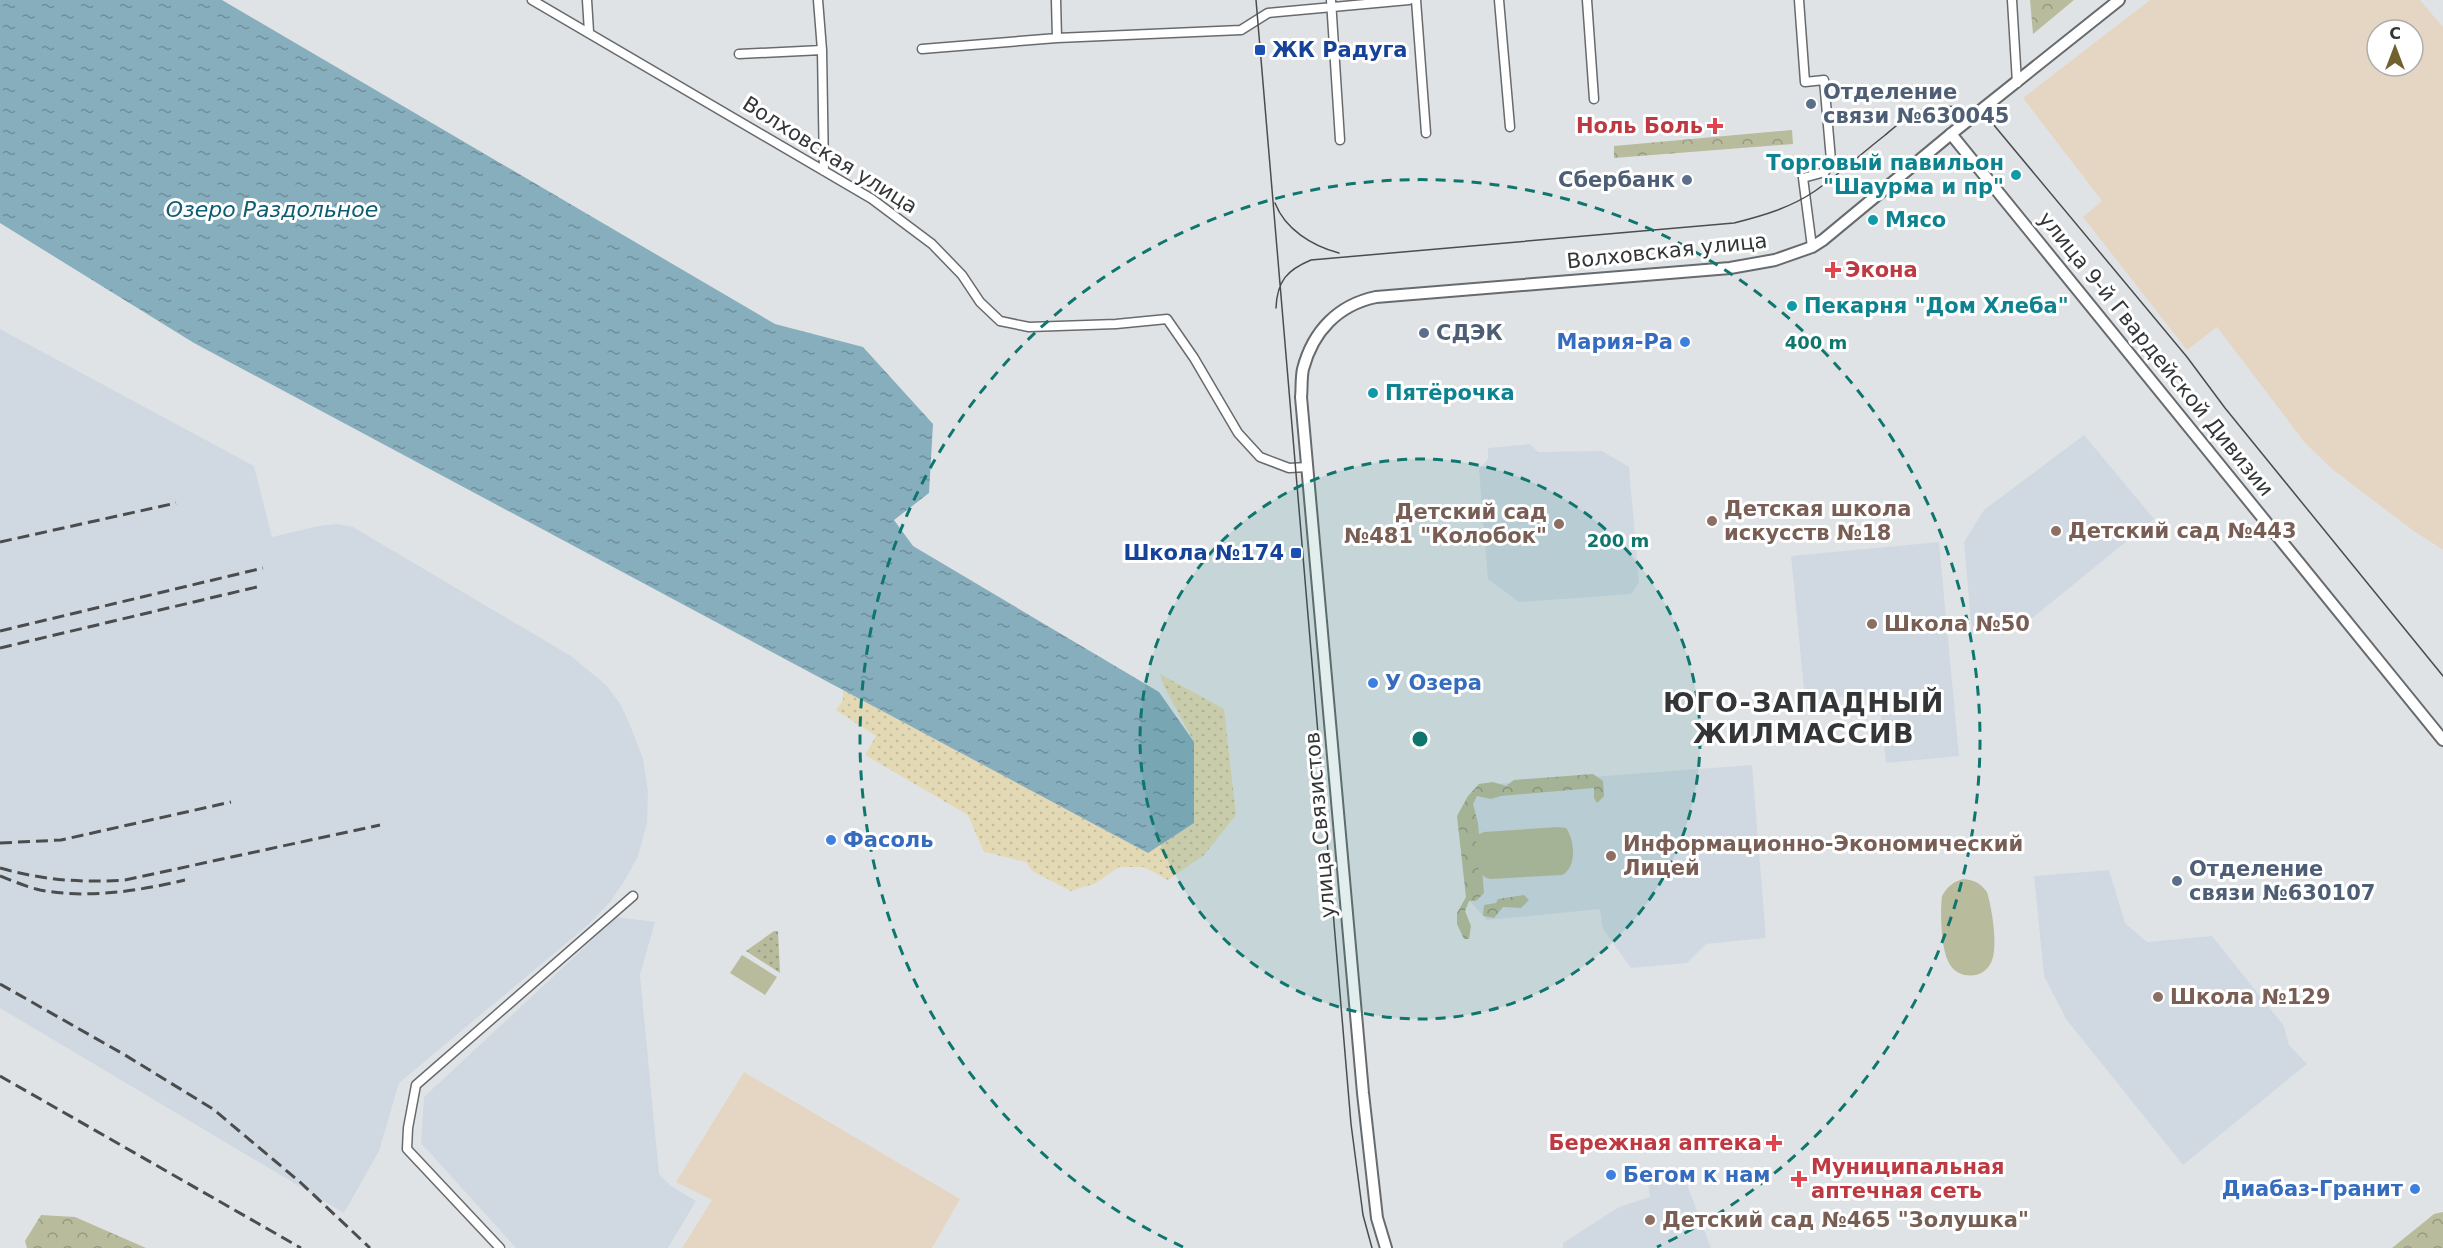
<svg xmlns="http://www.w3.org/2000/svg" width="2443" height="1248" font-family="'DejaVu Sans',sans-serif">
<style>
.industrial{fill:#e5d6c4;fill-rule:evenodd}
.built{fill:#d0d9e2}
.grass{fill:url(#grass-dots)}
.forest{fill:url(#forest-crowns)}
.sand{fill:url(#sand-dots)}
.garden{fill:#b9bb9d}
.water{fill:url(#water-ripples)}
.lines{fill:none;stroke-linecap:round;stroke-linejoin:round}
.minor-casing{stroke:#686b6e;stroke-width:11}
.tertiary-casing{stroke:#686b6e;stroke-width:14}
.secondary-casing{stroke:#686b6e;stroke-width:14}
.minor{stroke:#fff;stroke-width:8}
.tertiary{stroke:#fff;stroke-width:10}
.secondary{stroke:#fff;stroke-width:10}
.tram{stroke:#4b4c4d;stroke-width:1.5}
.rail{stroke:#4b4c4d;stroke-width:3;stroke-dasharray:12 6;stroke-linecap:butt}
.ring{fill:none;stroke:#0f766e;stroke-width:3;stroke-dasharray:10 8}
.transit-dot{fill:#1a4fb4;stroke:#fff;stroke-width:2}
.service-dot{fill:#5c6f8a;stroke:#fff;stroke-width:2}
.health-dot{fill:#e0444e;stroke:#fff;stroke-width:2}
.culture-dot{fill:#0f9aa8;stroke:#fff;stroke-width:2}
.shop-dot{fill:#3f7fe0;stroke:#fff;stroke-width:2}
.education-dot{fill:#8d6e63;stroke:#fff;stroke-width:2}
.labels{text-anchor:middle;stroke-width:6;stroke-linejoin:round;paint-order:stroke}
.transit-label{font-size:21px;font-weight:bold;fill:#164399;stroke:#fff;text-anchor:start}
.service-label{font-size:21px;font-weight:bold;fill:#4e5e75;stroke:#fff;text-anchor:start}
.health-label{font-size:21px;font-weight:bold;fill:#be3a42;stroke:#fff;text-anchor:end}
.street-label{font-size:21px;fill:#343536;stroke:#fff}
.culture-label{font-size:21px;font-weight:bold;fill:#0d838f;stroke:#fff;text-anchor:start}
.shop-label{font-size:21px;font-weight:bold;fill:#366cbe;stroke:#fff;text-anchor:start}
.education-label{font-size:21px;font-weight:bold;fill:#785e54;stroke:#fff;text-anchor:start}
.water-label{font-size:22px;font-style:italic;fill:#0e5c72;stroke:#fff}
.district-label{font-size:27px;font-weight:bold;letter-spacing:1.5px;fill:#343536;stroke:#fff}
.centre{fill:#0f766e;stroke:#fff;stroke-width:3}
.ring-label{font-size:18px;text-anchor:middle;font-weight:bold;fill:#0f766e;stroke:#fff;stroke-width:6;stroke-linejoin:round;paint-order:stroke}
</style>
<defs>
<pattern id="grass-dots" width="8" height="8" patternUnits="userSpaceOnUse" patternTransform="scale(1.5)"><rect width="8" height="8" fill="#b9bb9d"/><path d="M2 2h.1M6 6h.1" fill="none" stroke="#979981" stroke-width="1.8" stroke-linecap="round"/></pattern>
<pattern id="forest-crowns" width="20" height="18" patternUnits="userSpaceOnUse" patternTransform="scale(1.5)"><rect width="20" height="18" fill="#b9bb9d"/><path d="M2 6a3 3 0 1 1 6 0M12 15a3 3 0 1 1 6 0" fill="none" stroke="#979981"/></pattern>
<pattern id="sand-dots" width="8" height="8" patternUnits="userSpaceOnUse" patternTransform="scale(1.5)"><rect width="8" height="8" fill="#e3d9b4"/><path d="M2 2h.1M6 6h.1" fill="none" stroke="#c3bb9b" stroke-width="1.8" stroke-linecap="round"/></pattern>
<pattern id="water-ripples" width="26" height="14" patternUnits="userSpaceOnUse" patternTransform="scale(1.5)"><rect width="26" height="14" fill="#87aebd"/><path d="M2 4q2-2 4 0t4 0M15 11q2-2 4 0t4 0" fill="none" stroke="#6f8e9a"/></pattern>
</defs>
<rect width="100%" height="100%" fill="#e0e3e6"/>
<path class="industrial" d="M2150,0H2420L2443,27V550L2411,529L2332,469L2305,443L2217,327L2187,350L2083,217L2102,201L2023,98ZM2377,30H2413V66H2377Z
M744,1072L960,1199L932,1248H682L712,1200L676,1182Z"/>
<path class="built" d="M0,329L254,466L272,537L319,526L337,524L353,527L571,656L606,685L621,705L632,730L643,759L648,791L647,823L638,856L625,880L610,902L588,925L399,1083L379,1151L344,1213L0,1008Z
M2084,435L2154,519L2020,628L1972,633L1964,542L1984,510Z
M1530,444L1538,452L1602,451L1629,467L1639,582L1631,594L1519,602L1488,579L1479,469L1488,459V448Z
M1939,542L1959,756L1886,763L1879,694L1805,700L1791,556Z
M1752,765L1766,938L1706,944L1687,963L1631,968L1603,929L1600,909L1487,920L1466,897L1458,816L1482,785Z
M2109,870L2125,923L2147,942L2212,936L2284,1026L2289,1045L2307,1064L2183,1165L2066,1019L2044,976L2034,876Z
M617,917L655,922L640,975L659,1174L671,1186L696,1201L668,1248H516L421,1143L424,1097Z
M1685,1179L1711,1248H1563V1243L1619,1207L1650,1197L1648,1182Z"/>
<path class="grass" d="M774,931H778L780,973L746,951Z"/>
<path class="forest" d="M2030,0H2074L2033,34Z
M1792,130L1793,144L1614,158V146Z
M1593,774L1603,781L1604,796L1597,803L1594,798V788L1501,796L1491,799L1477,796L1473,804L1478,823L1484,893L1476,901H1469L1465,911L1471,926L1469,939H1464L1457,924V913L1466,897L1457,816L1468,796L1479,784L1493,782L1506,786L1514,780Z
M1524,895L1529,900L1521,908L1503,907L1494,918L1483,916L1484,905L1496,903L1498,899Z
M2443,1212V1248H2392L2434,1214Z
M41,1215L75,1217L146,1248H27L25,1241Z"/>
<path class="sand" d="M1160,674L1224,709L1236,815L1204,855L1168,880L1144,867H1119L1096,883L1071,891L1032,871L1026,862L984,852L968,815L865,755L876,736L836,710L843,700V690L1148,853L1194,742L1164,686Z"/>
<path class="garden" d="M1558,827L1566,828C1575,840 1577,868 1562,875L1490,879C1473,875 1474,849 1477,835L1484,832Z
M1963,879C1975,880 1980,883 1987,892C1992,908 1997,941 1993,957C1988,980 1957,982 1948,961C1941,946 1940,912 1942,896C1948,886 1953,882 1963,879Z
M742,955L777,977L765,995L730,973Z"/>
<path class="water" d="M0,0H222L775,324L863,347L933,424L929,493L894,520L913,546L1159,692L1194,742V823L1148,853L194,343L0,223Z"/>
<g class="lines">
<defs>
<path id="minor" d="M532,0L872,199L932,244L962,275L980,302L1000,321L1029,327L1116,324L1167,319L1194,358L1238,433L1260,457L1289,468L1308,467
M587,0L589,32
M818,0L822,50L824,171
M1056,0L1057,38
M1331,0L1340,140
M1416,0L1426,133
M1499,0L1510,127
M1587,0L1594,99
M1799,0L1805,82L1824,80L1831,160L1825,172L1803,178L1812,247
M2012,0L2017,83
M922,49L1057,38L1241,30L1268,13L1409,0
M739,54L822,50
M500,1248L407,1149L408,1128L416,1085L633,896"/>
<path id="tertiary" d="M1951,134L2443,740"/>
<path id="secondary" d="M1386,1248L1377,1218L1363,1093L1301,397C1302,388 1301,378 1303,369C1313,331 1338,305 1376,297L1730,268L1775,260L1812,247L1823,240L1951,134L2119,0"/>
</defs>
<use href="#minor" class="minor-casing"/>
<use href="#tertiary" class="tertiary-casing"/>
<use href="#secondary" class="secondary-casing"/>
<use href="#minor" class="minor"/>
<use href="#tertiary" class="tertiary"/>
<use href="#secondary" class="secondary"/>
<path class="tram" d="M1256,0L1351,1124L1363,1215L1372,1248
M1275,203C1285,229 1312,246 1339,253
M1276,308C1277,281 1287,270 1311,260L1734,223C1762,216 1790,208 1815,191C1839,174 1861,154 1884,136C1896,126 1910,113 1926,109C1947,103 1970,107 1988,118L2187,357L2225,408L2443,676"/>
<path class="rail" d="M0,542L176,503
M0,631L263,568
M0,648L261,586
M0,843L61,840L231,802
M0,868C42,880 81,883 125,880L380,825
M0,876C13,881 27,887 40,890C88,899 138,891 185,880
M0,984L125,1055L213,1109L300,1182L370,1248
M0,1076L301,1248"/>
</g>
<circle cx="1420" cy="739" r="280" fill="#0f766e" fill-opacity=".12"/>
<g class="ring">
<circle cx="1420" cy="739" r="280"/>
<path d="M1183 1247A560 560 0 1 1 1657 1247"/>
</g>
<g class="transit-dot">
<rect x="1254" y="44" width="12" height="12" rx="3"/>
<rect x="1290" y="547" width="12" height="12" rx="3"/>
</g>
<g class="service-dot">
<circle cx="1811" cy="104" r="6"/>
<circle cx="1687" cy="180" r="6"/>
<circle cx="1424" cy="333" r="6"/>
<circle cx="2177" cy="881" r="6"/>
</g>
<g class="health-dot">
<path d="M1712 117h6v6h6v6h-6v6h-6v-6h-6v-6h6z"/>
<path d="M1830 261h6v6h6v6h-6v6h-6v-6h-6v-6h6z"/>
<path d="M1771 1134h6v6h6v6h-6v6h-6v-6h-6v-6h6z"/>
<path d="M1796 1170h6v6h6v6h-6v6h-6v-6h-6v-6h6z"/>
</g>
<g class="culture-dot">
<circle cx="2016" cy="175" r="6"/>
<circle cx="1873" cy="220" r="6"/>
<circle cx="1792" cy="306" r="6"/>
<circle cx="1373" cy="393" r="6"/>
</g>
<g class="shop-dot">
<circle cx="1685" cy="342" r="6"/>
<circle cx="1373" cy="683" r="6"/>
<circle cx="831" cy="840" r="6"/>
<circle cx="1611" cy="1175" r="6"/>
<circle cx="2415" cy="1189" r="6"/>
</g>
<g class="education-dot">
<circle cx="1712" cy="521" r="6"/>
<circle cx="1559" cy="524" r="6"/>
<circle cx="2056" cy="531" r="6"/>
<circle cx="1872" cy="624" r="6"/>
<circle cx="1611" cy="856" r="6"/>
<circle cx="2158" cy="997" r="6"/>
<circle cx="1650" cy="1220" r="6"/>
</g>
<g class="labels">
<g class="transit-label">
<text x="1272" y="57">ЖК Радуга</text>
<text x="1284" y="560" text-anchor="end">Школа №174</text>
</g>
<g class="service-label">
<text x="1823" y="99">Отделение<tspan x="1823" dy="24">связи №630045</tspan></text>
<text x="1675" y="187" text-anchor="end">Сбербанк</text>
<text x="1436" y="340">СДЭК</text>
<text x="2189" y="876">Отделение<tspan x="2189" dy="24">связи №630107</tspan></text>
</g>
<g class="health-label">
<text x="1703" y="133">Ноль Боль</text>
<text x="1845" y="277" text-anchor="start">Экона</text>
<text x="1762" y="1150">Бережная аптека</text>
<text x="1811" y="1174" text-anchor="start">Муниципальная<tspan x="1811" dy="24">аптечная сеть</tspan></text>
</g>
<g class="street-label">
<text transform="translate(830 155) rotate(32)" y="7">Волховская улица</text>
<text transform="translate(1667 251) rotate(-6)" y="7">Волховская улица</text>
<text transform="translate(2156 354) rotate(51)" y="7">улица 9-й Гвардейской Дивизии</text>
<text transform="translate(1320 825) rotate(-95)" y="7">улица Связистов</text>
</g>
<g class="culture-label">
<text x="2004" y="170" text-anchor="end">Торговый павильон<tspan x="2004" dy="24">"Шаурма и пр"</tspan></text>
<text x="1885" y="227">Мясо</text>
<text x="1804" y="313">Пекарня "Дом Хлеба"</text>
<text x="1385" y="400">Пятёрочка</text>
</g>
<g class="shop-label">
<text x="1673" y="349" text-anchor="end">Мария-Ра</text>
<text x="1385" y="690">У Озера</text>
<text x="843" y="847">Фасоль</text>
<text x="1623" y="1182">Бегом к нам</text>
<text x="2403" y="1196" text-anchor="end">Диабаз-Гранит</text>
</g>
<g class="education-label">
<text x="1724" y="516">Детская школа<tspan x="1724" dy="24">искусств №18</tspan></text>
<text x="1547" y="519" text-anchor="end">Детский сад<tspan x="1547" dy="24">№481 "Колобок"</tspan></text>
<text x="2068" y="538">Детский сад №443</text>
<text x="1884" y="631">Школа №50</text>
<text x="1623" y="851">Информационно-Экономический<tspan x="1623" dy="24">Лицей</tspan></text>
<text x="2170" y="1004">Школа №129</text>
<text x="1662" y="1227">Детский сад №465 "Золушка"</text>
</g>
<g class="water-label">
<text x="272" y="217">Озеро Раздольное</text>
</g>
<g class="district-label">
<text x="1804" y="712">ЮГО-ЗАПАДНЫЙ<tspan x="1804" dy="31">ЖИЛМАССИВ</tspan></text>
</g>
</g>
<circle cx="1420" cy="739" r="9" class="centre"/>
<g class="ring-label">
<text x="1816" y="349">400 m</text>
<text x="1618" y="547">200 m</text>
</g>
<g transform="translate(2395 48)"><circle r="28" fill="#ffffff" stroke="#aeaeaf" stroke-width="1.5"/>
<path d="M0-4.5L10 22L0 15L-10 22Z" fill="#71612e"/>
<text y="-9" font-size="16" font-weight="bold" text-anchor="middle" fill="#343536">С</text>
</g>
</svg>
